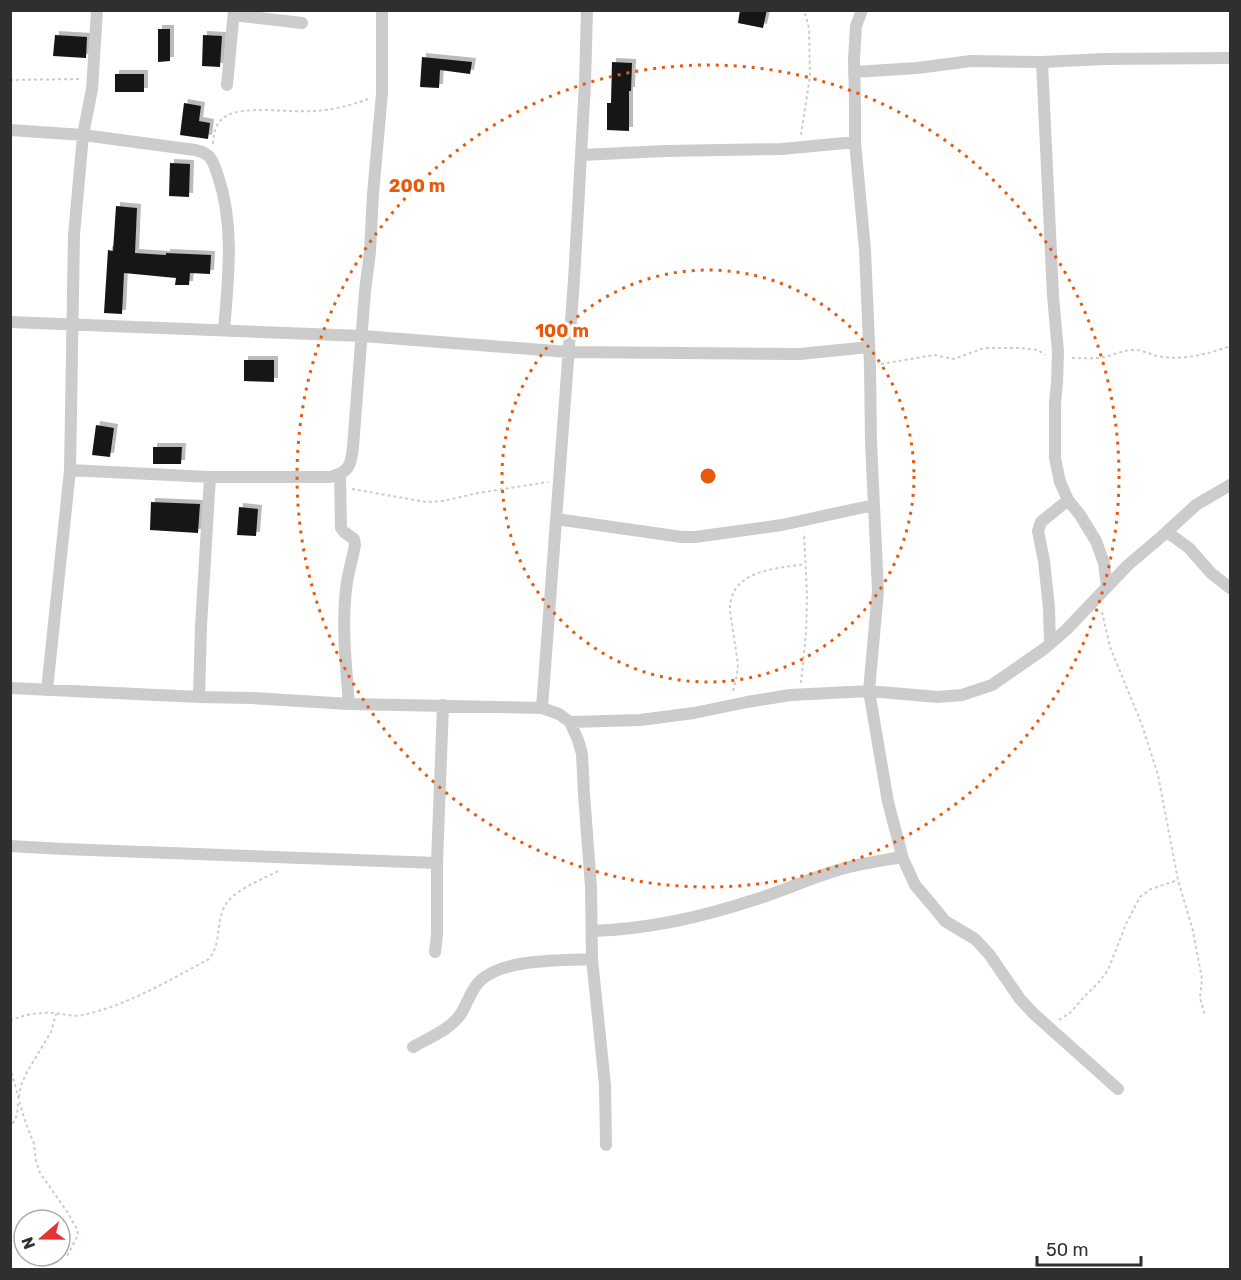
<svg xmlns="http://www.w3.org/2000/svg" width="1241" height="1280" font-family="Rubik,sans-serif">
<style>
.building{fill:#161616;filter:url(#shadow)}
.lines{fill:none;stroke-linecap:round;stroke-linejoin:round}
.path{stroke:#ccc;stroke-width:2;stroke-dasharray:3 3;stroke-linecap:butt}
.street{stroke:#ccc;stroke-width:12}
.ring{fill:none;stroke:#e8590c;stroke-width:3;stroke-dasharray:3 6}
.centre{fill:#e8590c;stroke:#fff;stroke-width:3}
.ring-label{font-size:18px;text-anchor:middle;font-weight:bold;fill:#e8590c;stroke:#fff;stroke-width:6;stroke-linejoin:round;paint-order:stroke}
</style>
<defs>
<filter id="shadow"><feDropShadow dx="4" dy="-4" stdDeviation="0" flood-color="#0004"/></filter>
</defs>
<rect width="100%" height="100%" fill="#fff"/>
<path class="building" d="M740,10H767L763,28L738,23Z
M158,29H170V61L158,62Z
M55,35L87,37L86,58L53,56Z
M203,35L222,36L220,67L202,66Z
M422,57L472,62L470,74L440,70L439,88L420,87Z
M612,62L632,63L631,91H629V131L607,130V103H611Z
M115,74H144V92H115Z
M184,103L201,106L199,121L210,123L208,139L180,135Z
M170,163L190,164L189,197L169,196Z
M116,206L137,208L135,253L166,255V253L211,255L210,274L190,273L189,285H175L176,278L124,273L122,314L104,313L108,250L113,251Z
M244,360H274V382L244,381Z
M96,425L114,428L110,457L92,455Z
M153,447H182L181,464H153Z
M151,502L200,504L198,533L150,530Z
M239,507L258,509L256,536L237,535Z"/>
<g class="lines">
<path class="path" d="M10,80L80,79
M801,135L810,76L809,28L804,10
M213,144C214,132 215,123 226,116C245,105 291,113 314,111C332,110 350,106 368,99
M1072,358C1083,358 1093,359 1104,357C1114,355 1125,349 1136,350C1143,350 1151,355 1158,356C1181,361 1209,354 1230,346
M881,364L934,355L954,359L984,348H1020L1038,350L1045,355
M352,489L426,502L443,501L478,493L548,482
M1102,612L1110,647L1142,725L1158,775L1178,880L1193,931L1202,979L1200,998L1205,1015
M801,683L806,633L807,596L804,533
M733,691L737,675L738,664L730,611C729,570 774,569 805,564
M1059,1020L1071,1012L1083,998L1099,982L1108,970L1126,924L1140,897L1151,889L1178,880
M10,1021C25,1014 39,1012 55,1013C64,1014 74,1017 83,1015C128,1005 168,981 209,959C221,943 216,928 223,910C229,891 264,879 280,870
M10,1067L24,1118L34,1144L36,1161L40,1173L68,1213L77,1229L78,1235L66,1258
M19,1097L21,1085L27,1072L51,1032L56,1014
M10,1129L17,1115L18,1103"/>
<path class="street" d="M862,10L856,26L854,59L855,102V142L865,250L870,366L871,442L878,591L869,691L888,802L903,859L915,885L932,905L945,921L975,939L989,954L1020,999L1034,1014L1118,1089
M234,15L302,23
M1042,62L1053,296L1058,352L1057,383L1055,403V458L1060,482L1068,500L1080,515L1096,541L1104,563L1107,587
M854,72L917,68L971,61L1042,62L1103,59L1230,58
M227,85L234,10
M10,130L83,135L195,150C200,151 208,154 211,159C214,163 216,171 218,176C235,226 228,280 224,330
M581,155L665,151L782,149L855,142
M10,322L363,336L569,352L800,354L869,347
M70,470L210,477H330C349,472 351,466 353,447L365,291L370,252L373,194L382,93V10
M340,474L341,528L344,532L354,539L355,545C353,557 349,569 347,582C341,620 346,666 349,704
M556,519L682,537H695L782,525L874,505
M1167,532L1189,548L1211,573L1230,588
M1050,644L1049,608L1044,561L1038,531L1041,522L1068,500
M10,688L199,697L252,698L349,704L542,708L559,714L570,722L578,740L582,754L584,794L591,887L592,959L605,1085L606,1145
M47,690L70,470L74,235L83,135L92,89L97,10
M199,697L201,626L210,477
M542,708L574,280L585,84L587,10
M570,722L640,720L694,713L747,702L790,695L869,691L938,697L962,695L992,685L1044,649L1066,630L1128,565L1161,537L1196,505L1230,485
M10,846L64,849L437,863
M592,931C650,929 702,917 757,899C783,891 808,879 835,871C856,864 880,861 902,857
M435,952L437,934V863L443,705
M413,1047C430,1037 452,1029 462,1012C468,1002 471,989 481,980C506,958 560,961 592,959"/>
</g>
<g class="ring">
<circle cx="708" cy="476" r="206"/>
<circle cx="708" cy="476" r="411"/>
</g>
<circle cx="708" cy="476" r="9" class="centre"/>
<g class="ring-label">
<text x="417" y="192">200 m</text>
<text x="562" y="337">100 m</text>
</g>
<rect width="1241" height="1280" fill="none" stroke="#2f2f2f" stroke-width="24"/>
<g transform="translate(42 1238) rotate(250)"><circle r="28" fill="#ffffff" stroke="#acacac" stroke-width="1.5"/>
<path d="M0-4.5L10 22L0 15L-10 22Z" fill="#e53237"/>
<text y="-9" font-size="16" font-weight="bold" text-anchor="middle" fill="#2f2f2f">N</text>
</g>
<path d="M1037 1256v9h104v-9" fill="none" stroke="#2f2f2f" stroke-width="3"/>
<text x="1046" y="1256" font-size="18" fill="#2f2f2f" stroke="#ffffff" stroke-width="4.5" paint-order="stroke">50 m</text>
</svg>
